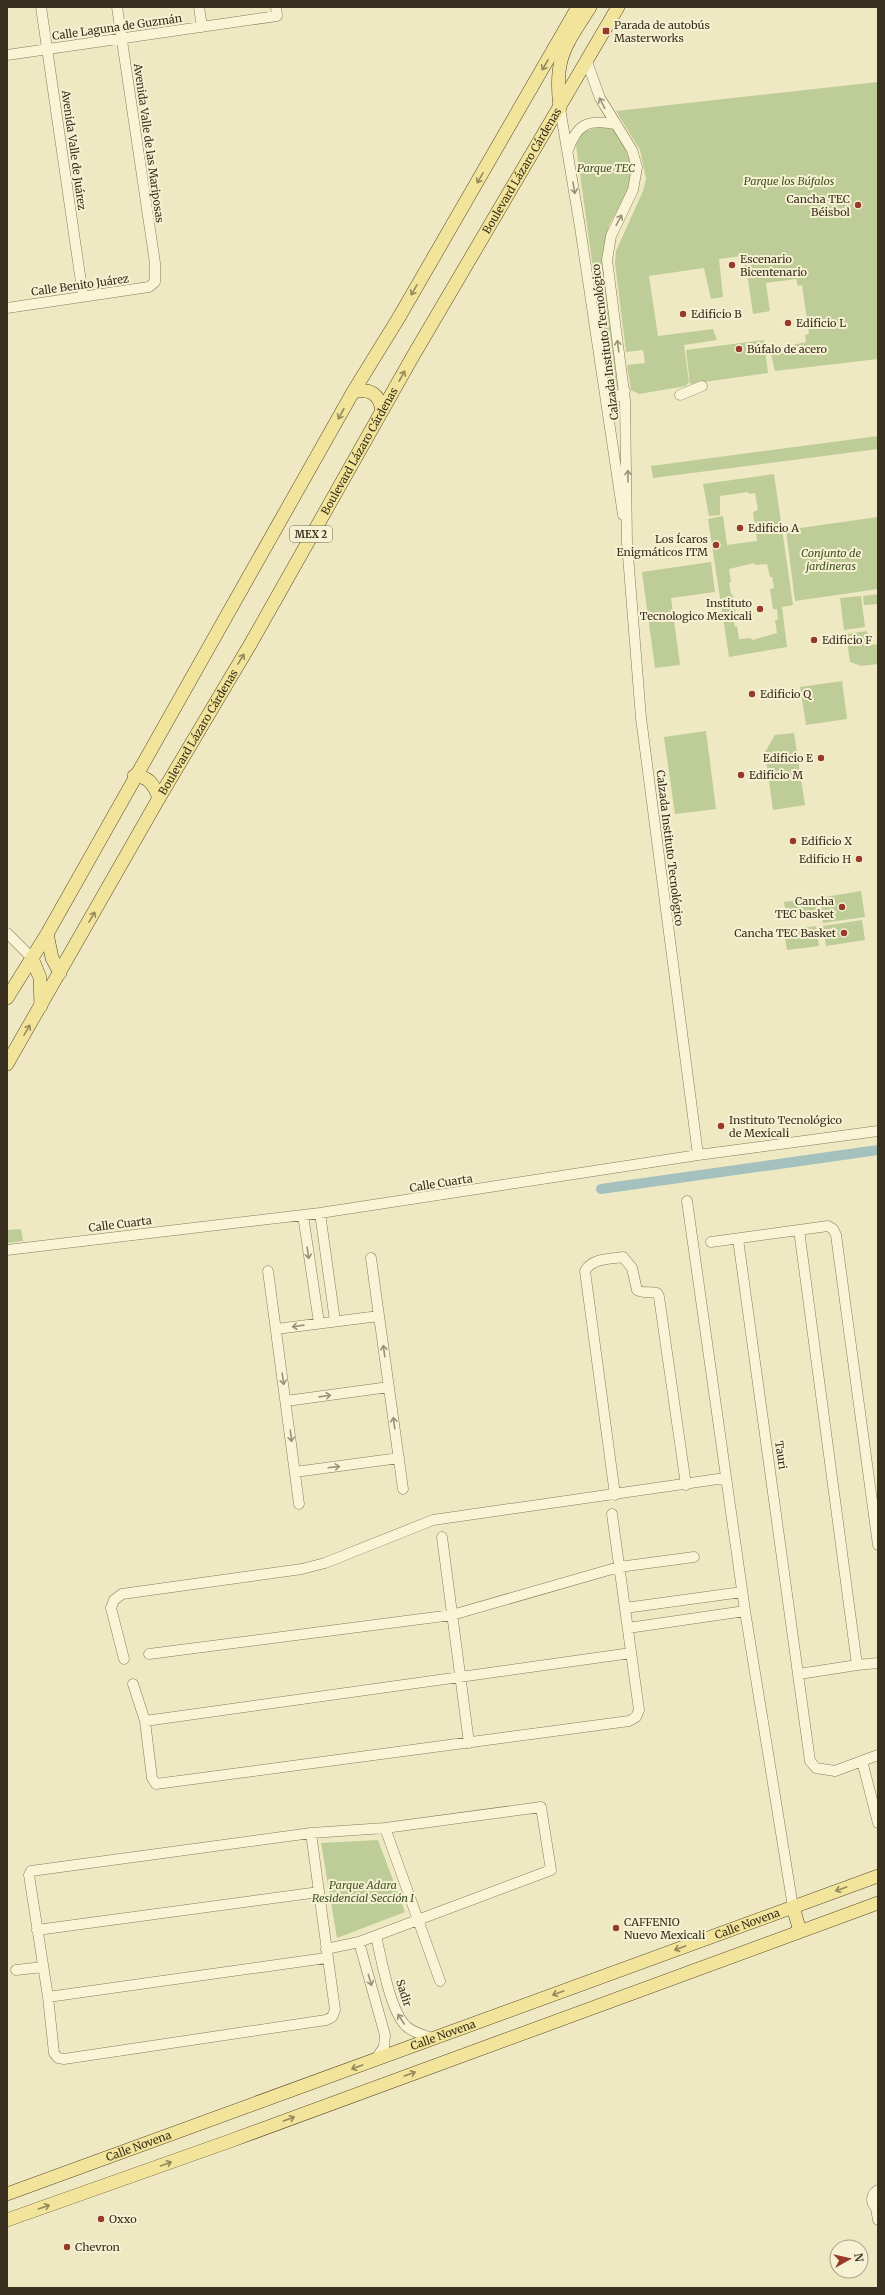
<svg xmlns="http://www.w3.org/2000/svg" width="885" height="2295" font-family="Merriweather,serif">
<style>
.green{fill:#becd97;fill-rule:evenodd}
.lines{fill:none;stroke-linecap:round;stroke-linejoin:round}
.canal{stroke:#a5c1bd;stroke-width:10}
.minor-casing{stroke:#897a5a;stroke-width:11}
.major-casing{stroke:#57472e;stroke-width:14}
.minor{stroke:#f9f4d6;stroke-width:10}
.major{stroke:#f2e49a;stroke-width:13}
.oneway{stroke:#968a5c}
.oneway2{stroke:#99927a}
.poi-dot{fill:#983929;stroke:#f6f1d3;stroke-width:1.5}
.labels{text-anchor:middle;stroke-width:4;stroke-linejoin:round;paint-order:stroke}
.shield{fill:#f6f1d3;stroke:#726954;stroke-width:1}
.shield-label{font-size:10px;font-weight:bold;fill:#392f1e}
.poi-label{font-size:11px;fill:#392f1e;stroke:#f6f1d3;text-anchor:start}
.street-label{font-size:11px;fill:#392f1e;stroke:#f6f1d3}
.park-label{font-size:11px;font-style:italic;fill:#425524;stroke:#f6f1d3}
</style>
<rect width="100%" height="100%" fill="#eee8c3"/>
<path class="green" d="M878,82V359L775,371L770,350L806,342L805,335L809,334L802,285L798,286L796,279L766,283L770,311L753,314L748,280L742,256L719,259L723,297L711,299L704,268L649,276L658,336L713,329L717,340L684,345L689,382L686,386L639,394L631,390L627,365L645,363L643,350L626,352L615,263L616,251L643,191L646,179L640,150L616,111Z
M599,127L617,128L632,166L629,190L609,225L602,259L619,380L618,388L610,392L576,145L583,132Z
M764,340L768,373L690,384L686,350Z
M878,436V449L653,478L651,466Z
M774,474L793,605L782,607L787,647L729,657L708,519L723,516L727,545L757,541L753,512L758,510L755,493L749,494L748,492L720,496V515L709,516L703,484ZM754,563L755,565L767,564L770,577H772L774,588L770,589L773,609H777L778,620H775L777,633L752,640L751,638L739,639L737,626L735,627L733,616L736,614L733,595L731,594L729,583L731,582L729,569Z
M878,517V589L795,601L786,530Z
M711,562L715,592L671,598L680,665L655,668L642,572Z
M878,594V604L864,605L863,596Z
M861,596L865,627L844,630L840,598Z
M867,631L869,645L878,644V664L862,666L850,662L846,634Z
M842,681L847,719L806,725L800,687Z
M706,731L716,809L675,814L664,737Z
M794,733L805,805L773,810L765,752L775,735Z
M861,891L865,917L823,923L819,898Z
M814,898L817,916L787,920L784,902Z
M862,920L865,940L826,946L823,926Z
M816,926L819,946L787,950L784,931Z
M21,1229L23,1241L7,1243V1230Z
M378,1840L405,1912L337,1938L321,1843Z"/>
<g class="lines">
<path class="canal" d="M601,1189L878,1150"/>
<defs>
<path id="minor" d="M41,7L83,296
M199,7L202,27
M7,55L277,16L276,7
M587,62L600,98L632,150L637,167L633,190L611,236L607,260L625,400L627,543L641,718L698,1155
M560,108L580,227L623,515
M568,150C577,124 588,119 615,124
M7,308L142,288L149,287L155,282V263L117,7
M605,394L617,397L625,391
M680,395L702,386
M7,933L32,958
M687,1201L745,1611L793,1907
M320,1213L335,1321
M303,1215L319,1323
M799,1230L857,1665L799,1674
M738,1239L810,1761L816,1768L835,1771L878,1755
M711,1242L828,1226L833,1229L836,1235L878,1545
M7,1250L320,1213L698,1155L878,1131
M371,1258L403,1489
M268,1271L299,1504
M276,1329L379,1316
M286,1401L389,1387
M295,1472L399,1458
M615,1495L585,1271C592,1258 610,1259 623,1257L632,1268L637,1290C644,1294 650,1291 657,1293L659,1297L686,1485
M442,1537L469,1743
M625,1608L742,1592
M628,1628L745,1611
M149,1654L452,1615L619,1567L694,1557
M124,1659L111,1608L114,1600L122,1594L302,1569L325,1563L433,1520L725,1478
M857,1665L878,1663
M133,1684L145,1721L152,1778L156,1784L629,1721L636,1717L639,1710L612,1514
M145,1721L631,1653
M862,1761L878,1823
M385,1828L440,1981
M311,1833L335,2010L332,2017L326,2020L64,2059L58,2058L54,2053L48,1997L29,1875L31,1871L311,1833L385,1828L541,1807L551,1870L359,1942L326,1949
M37,1930L319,1892
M376,1936C381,1957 390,2011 406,2026C413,2033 424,2035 434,2039
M359,1942L385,2035L384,2047L375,2060
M16,1970L43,1967
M48,1997L326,1958
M878,2190C870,2195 870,2204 878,2209
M876,2208L878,2220"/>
<g id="major">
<path d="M560,108C554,58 564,48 590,7"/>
<path d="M353,392C369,388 379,393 382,410"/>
<path d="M134,776C149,776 154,785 159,798"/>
<path d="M47,934L52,958L60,973"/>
<path d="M32,958L40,978L41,1006"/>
<path d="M7,998L47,934L353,392L398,319L578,7"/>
<path id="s1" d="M7,1064L159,798L251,643L413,356L618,7"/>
<path d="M793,1907L800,1931"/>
<path id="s2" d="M7,2194L878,1876"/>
<path d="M7,2220L230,2141L878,1903"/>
</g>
</defs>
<use href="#minor" class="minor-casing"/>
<use href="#major" class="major-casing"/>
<use href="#minor" class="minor"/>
<use href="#major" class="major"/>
</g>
<defs><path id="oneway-shaft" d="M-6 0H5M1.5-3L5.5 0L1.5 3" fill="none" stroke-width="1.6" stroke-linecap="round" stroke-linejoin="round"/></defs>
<g class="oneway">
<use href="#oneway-shaft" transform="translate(545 65) rotate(120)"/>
<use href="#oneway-shaft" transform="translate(480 178) rotate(120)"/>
<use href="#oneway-shaft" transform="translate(414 290) rotate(120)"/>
<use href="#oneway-shaft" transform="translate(402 376) rotate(-61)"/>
<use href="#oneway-shaft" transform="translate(341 414) rotate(119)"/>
<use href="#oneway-shaft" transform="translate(241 659) rotate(-58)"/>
<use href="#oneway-shaft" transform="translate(92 917) rotate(-60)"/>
<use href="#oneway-shaft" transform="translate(27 1030) rotate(-60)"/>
<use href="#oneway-shaft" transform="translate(841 1889) rotate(160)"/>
<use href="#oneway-shaft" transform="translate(680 1948) rotate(160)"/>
<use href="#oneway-shaft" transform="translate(558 1993) rotate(160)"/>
<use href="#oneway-shaft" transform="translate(357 2067) rotate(160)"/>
<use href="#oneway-shaft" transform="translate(410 2074) rotate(-20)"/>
<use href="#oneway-shaft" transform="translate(289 2119) rotate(-20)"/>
<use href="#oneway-shaft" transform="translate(166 2164) rotate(-20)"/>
<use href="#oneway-shaft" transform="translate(44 2207) rotate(-19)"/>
</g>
<g class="oneway2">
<use href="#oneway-shaft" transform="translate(602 103) rotate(-117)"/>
<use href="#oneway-shaft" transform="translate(574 188) rotate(80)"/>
<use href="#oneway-shaft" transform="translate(619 220) rotate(-62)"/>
<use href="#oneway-shaft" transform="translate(618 346) rotate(-98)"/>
<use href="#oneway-shaft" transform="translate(628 476) rotate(-91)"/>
<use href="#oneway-shaft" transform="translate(308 1253) rotate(82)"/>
<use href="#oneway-shaft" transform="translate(298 1326) rotate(172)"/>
<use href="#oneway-shaft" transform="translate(384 1351) rotate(-98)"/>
<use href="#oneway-shaft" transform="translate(283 1379) rotate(82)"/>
<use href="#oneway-shaft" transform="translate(325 1396) rotate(-8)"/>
<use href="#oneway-shaft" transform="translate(394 1423) rotate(-98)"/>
<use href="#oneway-shaft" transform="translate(291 1436) rotate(83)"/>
<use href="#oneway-shaft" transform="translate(334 1467) rotate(-7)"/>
<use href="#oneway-shaft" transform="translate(370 1980) rotate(73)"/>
<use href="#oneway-shaft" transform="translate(401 2019) rotate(-123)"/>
</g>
<g class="poi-dot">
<rect x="602" y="27" width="8" height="8" rx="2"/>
<circle cx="858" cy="205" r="4"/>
<circle cx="732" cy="265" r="4"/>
<circle cx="683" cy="314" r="4"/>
<circle cx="788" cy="323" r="4"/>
<circle cx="739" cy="349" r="4"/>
<circle cx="740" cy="528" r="4"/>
<circle cx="716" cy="545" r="4"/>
<circle cx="760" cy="609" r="4"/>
<circle cx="814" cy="640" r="4"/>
<circle cx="752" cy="694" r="4"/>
<circle cx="821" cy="758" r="4"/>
<circle cx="741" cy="775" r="4"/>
<circle cx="793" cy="841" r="4"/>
<circle cx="859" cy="859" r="4"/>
<circle cx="842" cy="907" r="4"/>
<circle cx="844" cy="933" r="4"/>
<circle cx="721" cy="1126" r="4"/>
<circle cx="616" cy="1928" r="4"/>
<circle cx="101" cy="2219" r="4"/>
<circle cx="67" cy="2247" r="4"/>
</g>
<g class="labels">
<rect class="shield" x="290" y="526" width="42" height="16" rx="3"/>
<g class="shield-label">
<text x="311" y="538">MEX 2</text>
</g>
<g class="poi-label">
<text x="614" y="29">Parada de autobús<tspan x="614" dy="13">Masterworks</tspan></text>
<text x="850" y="203" text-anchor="end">Cancha TEC<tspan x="850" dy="13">Béisbol</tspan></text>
<text x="740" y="263">Escenario<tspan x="740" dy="13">Bicentenario</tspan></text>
<text x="691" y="318">Edificio B</text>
<text x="796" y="327">Edificio L</text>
<text x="747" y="353">Búfalo de acero</text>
<text x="748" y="532">Edificio A</text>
<text x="708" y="543" text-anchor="end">Los Ícaros<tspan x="708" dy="13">Enigmáticos ITM</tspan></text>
<text x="752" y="607" text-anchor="end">Instituto<tspan x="752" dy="13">Tecnologico Mexicali</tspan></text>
<text x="822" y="644">Edificio F</text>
<text x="760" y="698">Edificio Q</text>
<text x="813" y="762" text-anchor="end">Edificio E</text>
<text x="749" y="779">Edificio M</text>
<text x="801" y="845">Edificio X</text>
<text x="851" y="863" text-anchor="end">Edificio H</text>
<text x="834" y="905" text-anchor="end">Cancha<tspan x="834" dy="13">TEC basket</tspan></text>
<text x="836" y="937" text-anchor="end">Cancha TEC Basket</text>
<text x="729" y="1124">Instituto Tecnológico<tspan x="729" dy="13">de Mexicali</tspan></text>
<text x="624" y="1926">CAFFENIO<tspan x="624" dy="13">Nuevo Mexicali</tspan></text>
<text x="109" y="2223">Oxxo</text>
<text x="75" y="2251">Chevron</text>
</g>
<g class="street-label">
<text transform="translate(117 27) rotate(-8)" y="4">Calle Laguna de Guzmán</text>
<text transform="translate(149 143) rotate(82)" y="4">Avenida Valle de las Mariposas</text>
<text transform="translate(74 150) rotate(82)" y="4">Avenida Valle de Juárez</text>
<text dy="4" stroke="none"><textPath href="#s1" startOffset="1031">Boulevard Lázaro Cárdenas</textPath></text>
<text transform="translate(80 285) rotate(-8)" y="4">Calle Benito Juárez</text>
<text transform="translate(605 342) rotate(-97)" y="4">Calzada Instituto Tecnológico</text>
<text dy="4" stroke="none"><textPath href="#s1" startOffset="707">Boulevard Lázaro Cárdenas</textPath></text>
<text dy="4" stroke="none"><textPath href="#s1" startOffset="383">Boulevard Lázaro Cárdenas</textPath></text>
<text transform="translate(670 848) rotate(83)" y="4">Calzada Instituto Tecnológico</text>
<text transform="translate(441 1183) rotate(-9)" y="4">Calle Cuarta</text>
<text transform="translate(120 1224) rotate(-7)" y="4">Calle Cuarta</text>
<text transform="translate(781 1455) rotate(82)" y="4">Tauri</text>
<text dy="4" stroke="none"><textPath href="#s2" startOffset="788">Calle Novena</textPath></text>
<text transform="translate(404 1993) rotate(72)" y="4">Sadir</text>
<text dy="4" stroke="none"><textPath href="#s2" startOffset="464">Calle Novena</textPath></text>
<text dy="4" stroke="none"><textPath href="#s2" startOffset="140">Calle Novena</textPath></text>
</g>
<g class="park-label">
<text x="606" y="172">Parque TEC</text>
<text x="789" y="185">Parque los Búfalos</text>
<text x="831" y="557">Conjunto de<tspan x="831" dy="13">jardineras</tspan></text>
<text x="363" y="1889">Parque Adara<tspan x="363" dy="13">Residencial Sección I</tspan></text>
</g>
</g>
<rect width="885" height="2295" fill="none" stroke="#392f1e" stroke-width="16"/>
<g transform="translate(849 2259) rotate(82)"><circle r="19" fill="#f6f1d3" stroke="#aaa38b"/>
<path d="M0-3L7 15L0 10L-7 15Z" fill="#983929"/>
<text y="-6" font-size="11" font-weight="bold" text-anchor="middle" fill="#392f1e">N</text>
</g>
</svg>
